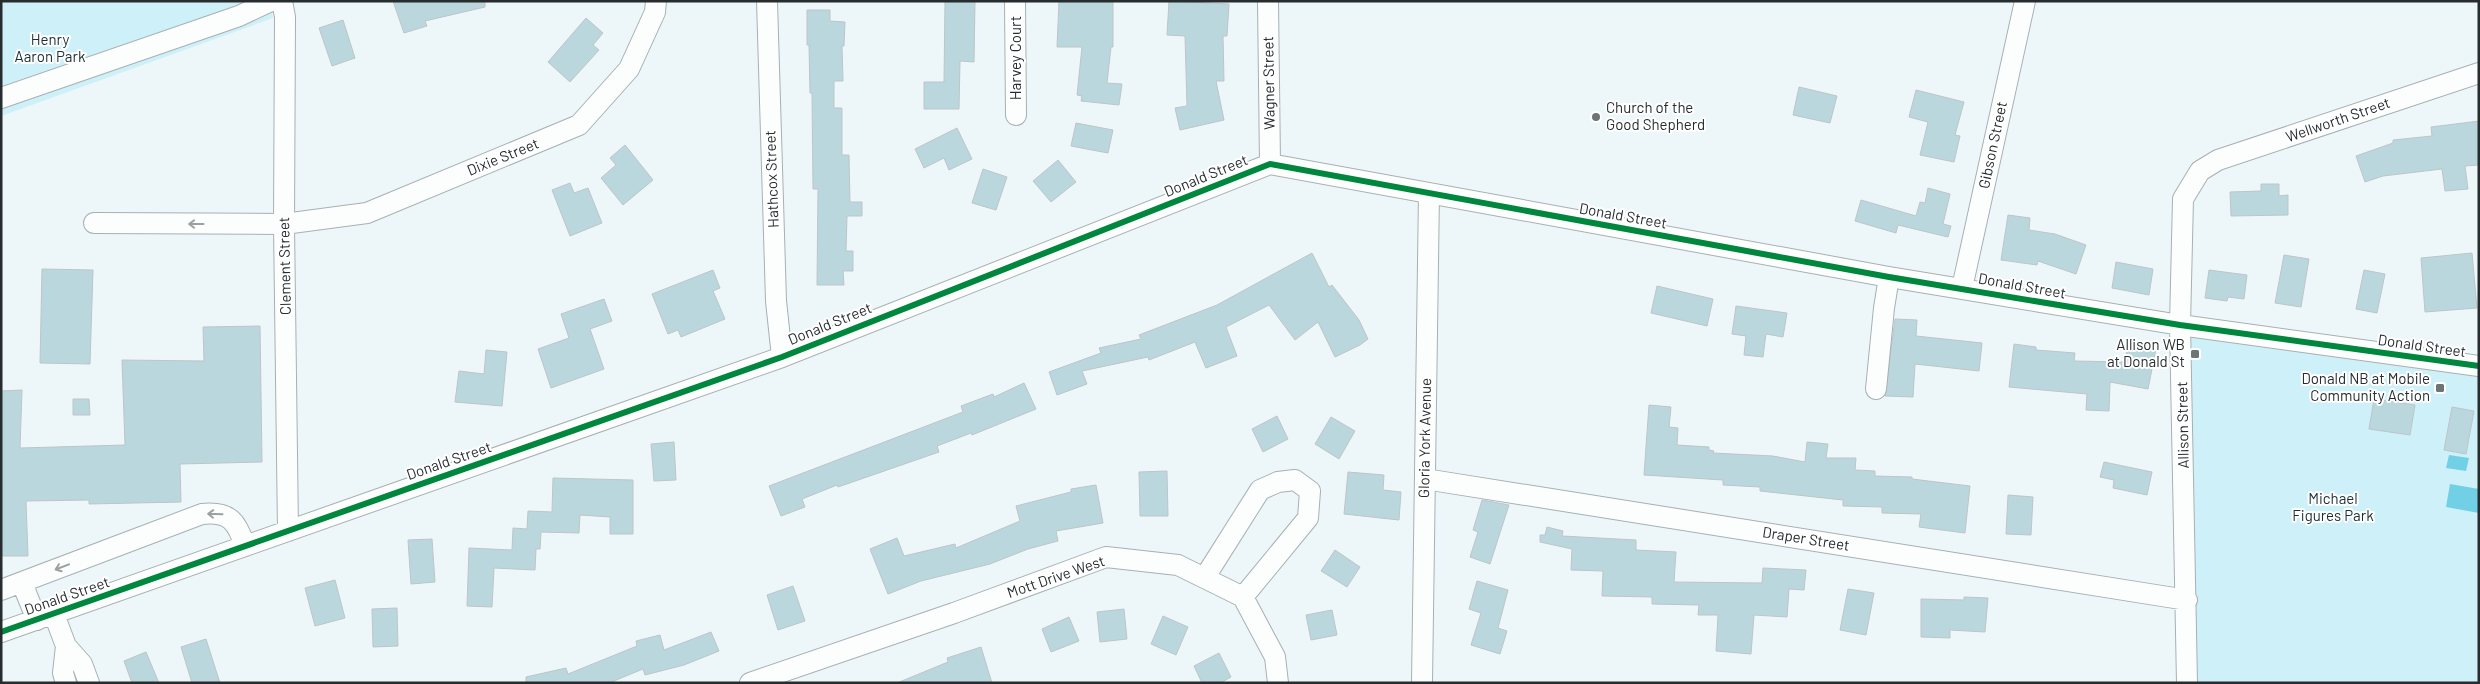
<svg xmlns="http://www.w3.org/2000/svg" width="2480" height="684" font-family="Barlow,sans-serif">
<style>
.green{fill:#cef0f9}
.water{fill:#72d0e6}
.building{fill:#bbd7de;stroke:#bdc5c7}
.lines{fill:none;stroke-linecap:round;stroke-linejoin:round}
.minor-casing{stroke:#a8b0b1;stroke-width:22}
.minor{stroke:#fcfefe;stroke-width:20}
.cycleway-casing{stroke:#fff;stroke-width:9}
.cycleway{stroke:#00873e;stroke-width:6}
.oneway{stroke:#9ca0a1}
.poi-dot{fill:#6c7476;stroke:#fff;stroke-width:2}
.labels{text-anchor:middle;stroke-width:4;stroke-linejoin:round;paint-order:stroke}
.park-label{font-size:15px;fill:#192f35;stroke:#fff}
.street-label{font-size:15px;fill:#272d2f;stroke:#fff}
.poi-label{font-size:15px;fill:#272d2f;stroke:#fff;text-anchor:end}
</style>
<rect width="100%" height="100%" fill="#edf7fa"/>
<path class="green" d="M1,1H270L273,18L1,116Z
M2186,331L2479,371V683H2189Z"/>
<path class="water" d="M2449,455L2469,458L2466,471L2446,468Z
M2450,484L2479,489V513L2446,507Z"/>
<path class="building" d="M393,1H485V7L425,21L427,26L404,33Z
M945,1H975L974,62L960,61L959,109H924V82H944Z
M1059,1H1113V47H1111L1107,83L1122,84L1119,105L1081,101L1082,96L1077,95L1082,47H1057Z
M1169,1L1229,4L1227,36H1223L1224,81H1216L1224,120L1180,130L1175,108L1187,106L1185,36L1167,35Z
M807,10H830V21L845,22L844,46H842L843,81H834V108H842V155H849L850,202H862V216H847L846,251H853V271H843L844,285H817L818,189H813L812,93H810L809,45H807Z
M586,18L603,33L593,45L599,50L570,82L548,62Z
M343,20L355,58L332,66L319,28Z
M1799,87L1837,96L1830,123L1793,115Z
M1916,90L1964,102L1955,135L1960,136L1954,162L1920,155L1928,122L1909,117Z
M2479,121V165L2465,166L2468,189L2445,191L2442,169L2383,176L2365,182L2356,156L2393,143V140L2432,136L2431,127Z
M1076,123L1113,130L1108,153L1071,146Z
M957,128L972,159L949,170L944,158L924,168L915,149Z
M625,145L653,180L623,205L601,178L616,165L610,158Z
M1058,160L1076,182L1051,202L1033,181Z
M983,169L1007,177L996,210L972,203Z
M570,183L574,193L588,188L602,223L570,236L552,190Z
M2261,184H2279V196L2288,195V215L2231,216L2230,192L2261,191Z
M1928,188L1950,194L1943,224L1951,226L1948,237L1898,225L1896,233L1855,221L1861,200L1916,216L1920,202L1925,203Z
M2008,215L2030,218L2029,230L2055,234L2086,245L2076,274L2038,261L2037,265L2001,260Z
M1312,253L1329,287L1332,285L1359,320L1368,339L1360,345L1335,357L1318,322L1295,340L1269,305L1226,327L1237,356L1206,368L1195,342L1149,360L1148,357L1082,371L1087,384L1057,395L1049,372L1101,353L1099,348L1141,339L1139,335L1217,305Z
M2472,253L2477,308L2425,312L2421,258Z
M2284,255L2309,259L2301,307L2275,303Z
M2116,262L2153,269L2149,295L2112,288Z
M42,269L93,270L90,364L40,363Z
M713,270L720,288L713,291L725,319L681,337L678,330L668,334L652,294Z
M2209,270L2247,275L2244,299L2228,297L2227,301L2205,298Z
M2364,270L2385,274L2377,313L2356,309Z
M1657,286L1713,299L1707,326L1651,313Z
M604,299L612,321L590,329L604,369L551,388L538,349L569,338L561,314Z
M1736,306L1787,313L1783,337L1766,334L1763,357L1744,355L1746,336L1732,334Z
M1895,319L1917,320L1916,336L1982,343L1979,371L1915,364L1913,397L1885,396Z
M260,326L262,462L180,464L181,502L89,504V500L26,501L28,556H1V391L22,390L20,448L125,445L122,360L204,361L203,327Z
M2014,344L2036,347V350L2075,353L2074,361L2125,362L2128,344L2156,349L2148,389L2110,382L2109,411L2086,410L2087,394L2009,387Z
M486,350L507,352L502,406L455,402L459,371L484,374Z
M1024,383L1036,409L972,435L971,433L937,446L939,452L838,487L837,485L802,499L805,507L781,516L769,486L963,412L961,406L993,394L994,397Z
M73,399H89L90,415H73Z
M2374,399L2415,405L2410,435L2369,429Z
M1649,405L1671,407L1669,427L1678,428L1677,445L1709,447V450L1714,451L1713,453L1773,456L1805,462L1807,442L1828,444L1826,458H1856L1855,470L1875,471V476L1912,477V479L1970,486L1965,533L1919,527L1921,514L1882,513V507L1843,506V500L1760,491V487L1723,485V480L1644,475Z
M2452,407L2474,411L2466,454L2444,450Z
M1277,416L1288,439L1263,452L1252,429Z
M1331,417L1355,431L1339,459L1315,444Z
M674,442L676,480L654,481L651,444Z
M2104,462L2152,472L2147,495L2113,488L2114,480L2100,477Z
M1167,471L1168,516H1140L1139,472Z
M1348,472L1384,475L1383,490L1401,492L1399,520L1344,514Z
M553,478L633,480V534H610V517L580,515L579,533L541,532L540,549H536L535,570L494,568L492,607L467,606L469,548L512,550L513,528L527,529L528,511L552,512Z
M1096,485L1103,523L1056,531L1058,541L1028,549L990,564L921,581L888,594L870,549L897,538L904,556L955,544L956,548L1020,521L1016,506L1071,492V489Z
M2008,495L2033,497L2031,535L2006,534Z
M1482,500L1509,505L1490,564L1470,557L1478,532L1473,530Z
M1547,527L1563,531L1562,536L1636,540V550L1676,552L1674,582L1762,583L1763,568L1806,570L1804,590L1789,589L1787,617L1754,615L1751,654L1716,651L1718,615H1698L1699,605L1652,604V597L1602,596L1603,571L1571,570L1572,549L1540,542V535H1545Z
M432,539L435,582L411,584L408,540Z
M1335,550L1360,567L1347,587L1321,571Z
M335,580L345,618L315,626L305,588Z
M1477,581L1508,590L1498,628L1507,631L1500,654L1471,645L1481,613L1469,609Z
M793,586L805,621L778,630L767,595Z
M1848,589L1874,593L1866,635L1840,630Z
M1964,597L1988,598L1985,632L1950,630V638L1921,637V599L1964,600Z
M397,608L398,646L373,647L372,609Z
M1124,609L1127,639L1100,642L1097,612Z
M1332,610L1337,635L1311,640L1306,615Z
M1163,616L1188,627L1176,655L1151,644Z
M1069,617L1079,641L1051,652L1042,629Z
M711,632L719,651L684,665L645,675L643,669L609,683H526V677L566,668L568,674L637,646L636,641L660,635L664,650Z
M206,639L220,683H192L181,647Z
M981,647L992,683H897L948,662L947,658Z
M146,652L159,683H132L124,661Z
M1219,653L1231,677L1220,683H1202L1194,666Z"/>
<g class="lines">
<defs>
<path id="minor" d="M282,1L285,17L284,224L288,531
M767,1L776,301L782,357
M1015,1L1016,115
M1268,1L1270,164
M1,98L239,16L271,1
M94,223L284,224L367,213L579,125L629,69L655,12L656,1
M1962,288L2025,1
M1876,389L1884,308L1889,277
M1425,479L2187,600
M1205,577L1260,490L1278,482L1295,480L1310,491L1308,518L1243,597
M22,583L37,620
M1,590L202,514C230,511 237,522 245,546
M54,614L66,646L82,664L89,683
M1,632L782,357L1270,164L1889,277L2180,325L2479,366
M66,646L63,673L66,683
M750,683L954,613L1106,557L1178,565L1243,597L1275,657L1278,683
M1422,683L1429,193
M2187,683L2180,325L2183,199L2200,171L2218,160L2479,73"/>
</defs>
<use href="#minor" class="minor-casing"/>
<use href="#minor" class="minor"/>
<defs>
<path id="cycleway" d="M1,632L782,357L1270,164L1889,277L2180,325L2479,366"/>
</defs>
<use href="#cycleway" class="cycleway-casing"/>
<use href="#cycleway" class="cycleway"/>
</g>
<defs><path id="oneway-shaft" d="M-6 0H5M1.5-3L5.5 0L1.5 3" fill="none" stroke-width="1.6" stroke-linecap="round" stroke-linejoin="round" transform="scale(1.25)"/></defs>
<g class="oneway">
<use href="#oneway-shaft" transform="translate(196 224) rotate(-180)"/>
<use href="#oneway-shaft" transform="translate(215 514) rotate(-178)"/>
<use href="#oneway-shaft" transform="translate(62 567) rotate(159)"/>
</g>
<g class="poi-dot">
<circle cx="1596" cy="117" r="5"/>
<rect x="2190" y="349" width="10" height="10" rx="2.5"/>
<rect x="2435" y="383" width="10" height="10" rx="2.5"/>
</g>
<g class="labels">
<g class="park-label">
<text x="50" y="45">Henry<tspan x="50" dy="17">Aaron Park</tspan></text>
<text x="2333" y="504">Michael<tspan x="2333" dy="17">Figures Park</tspan></text>
</g>
<g class="street-label">
<text transform="translate(1016 58) rotate(-90)" y="5">Harvey Court</text>
<text transform="translate(1269 83) rotate(-91)" y="5">Wagner Street</text>
<text transform="translate(2338 120) rotate(-19)" y="5">Wellworth Street</text>
<text transform="translate(1993 145) rotate(-78)" y="5">Gibson Street</text>
<text transform="translate(503 157) rotate(-22)" y="5">Dixie Street</text>
<text transform="translate(1206 176) rotate(-22)" y="5">Donald Street</text>
<text transform="translate(772 179) rotate(-92)" y="5">Hathcox Street</text>
<text transform="translate(1623 216) rotate(10)" y="5">Donald Street</text>
<text transform="translate(285 266) rotate(-91)" y="5">Clement Street</text>
<text transform="translate(2022 286) rotate(10)" y="5">Donald Street</text>
<text transform="translate(830 324) rotate(-22)" y="5">Donald Street</text>
<text transform="translate(2422 346) rotate(8)" y="5">Donald Street</text>
<text transform="translate(2183 425) rotate(-91)" y="5">Allison Street</text>
<text transform="translate(1425 438) rotate(-89)" y="5">Gloria York Avenue</text>
<text transform="translate(449 461) rotate(-19)" y="5">Donald Street</text>
<text transform="translate(1806 539) rotate(9)" y="5">Draper Street</text>
<text transform="translate(1056 577) rotate(-19)" y="5">Mott Drive West</text>
<text transform="translate(67 596) rotate(-19)" y="5">Donald Street</text>
</g>
<g class="poi-label">
<text x="1606" y="113" text-anchor="start">Church of the<tspan x="1606" dy="17">Good Shepherd</tspan></text>
<text x="2185" y="350">Allison WB<tspan x="2185" dy="17">at Donald St</tspan></text>
<text x="2430" y="384">Donald NB at Mobile<tspan x="2430" dy="17">Community Action</tspan></text>
</g>
</g>
<rect width="2480" height="684" fill="none" stroke="#272d2f" stroke-width="5"/>
</svg>
